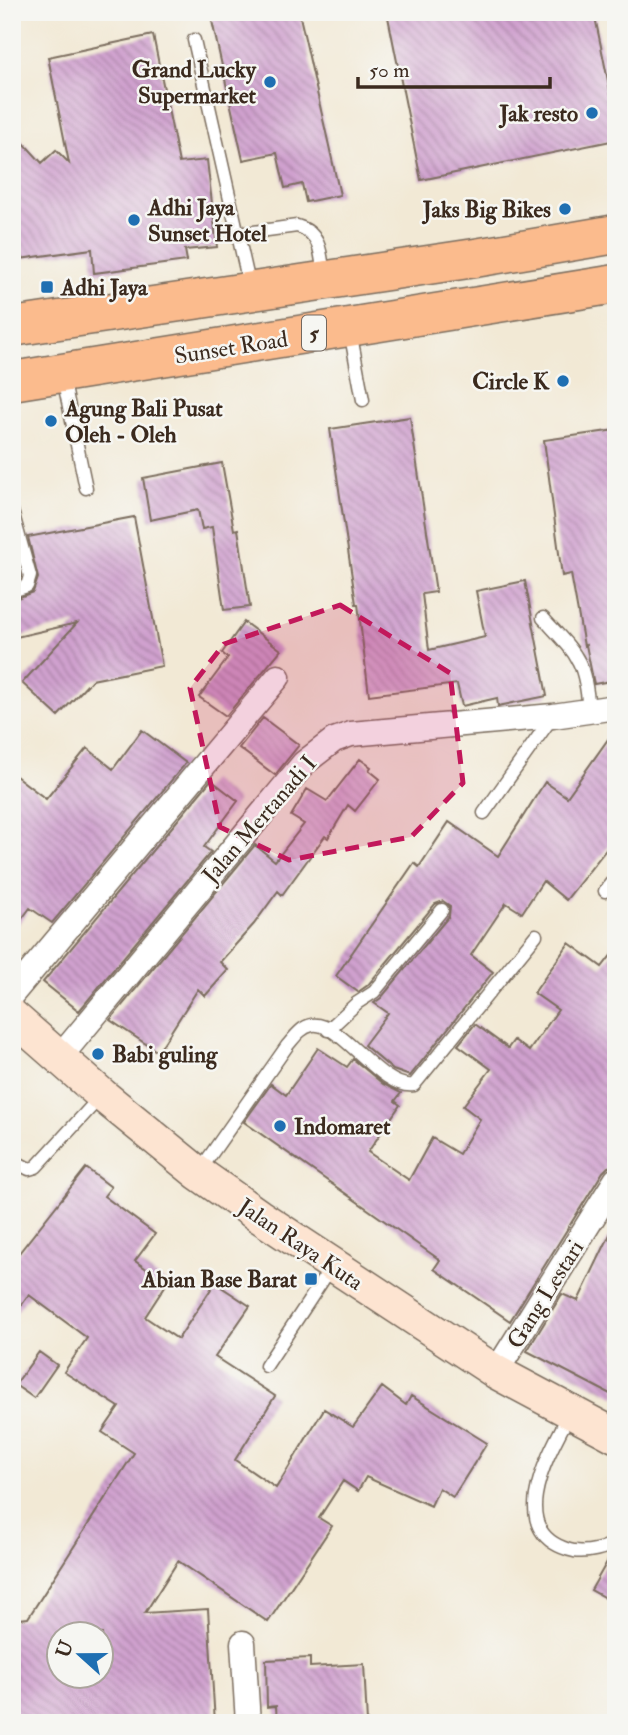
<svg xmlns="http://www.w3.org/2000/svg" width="628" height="1735" font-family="'IM FELL Double Pica',serif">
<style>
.building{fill:url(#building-back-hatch);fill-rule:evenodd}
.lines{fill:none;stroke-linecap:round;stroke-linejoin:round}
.service-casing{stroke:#7b6d5e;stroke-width:15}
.minor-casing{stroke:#7b6d5e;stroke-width:27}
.secondary-casing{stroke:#7b6d5e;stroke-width:36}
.trunk-casing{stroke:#7b6d5e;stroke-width:41}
.service{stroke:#fff;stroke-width:12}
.minor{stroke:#fff;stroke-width:24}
.secondary{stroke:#fde4d1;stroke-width:33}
.trunk{stroke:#fbbb8d;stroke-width:38}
.marked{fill:#c2185b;fill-opacity:0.2;stroke:#c2185b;stroke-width:5;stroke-dasharray:14 9;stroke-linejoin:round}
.poi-dot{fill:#1f6fb2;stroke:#f6f6f2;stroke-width:2.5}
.labels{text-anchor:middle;stroke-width:5;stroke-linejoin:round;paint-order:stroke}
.shield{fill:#f6f6f2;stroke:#73675e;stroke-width:2}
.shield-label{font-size:21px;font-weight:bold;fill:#3b2a1e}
.poi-label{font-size:23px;font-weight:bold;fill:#3b2a1e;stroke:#f6f6f2;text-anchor:end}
.street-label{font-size:23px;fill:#3b2a1e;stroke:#f6f6f2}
</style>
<defs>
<pattern id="building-back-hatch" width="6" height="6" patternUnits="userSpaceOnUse" patternTransform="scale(1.75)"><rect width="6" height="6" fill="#d0a1cf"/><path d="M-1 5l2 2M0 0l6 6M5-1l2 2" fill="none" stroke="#aa83a7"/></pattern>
</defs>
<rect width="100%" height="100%" fill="#f6f6f2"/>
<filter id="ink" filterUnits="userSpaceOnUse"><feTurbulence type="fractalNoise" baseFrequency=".0143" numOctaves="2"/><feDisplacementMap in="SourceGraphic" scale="14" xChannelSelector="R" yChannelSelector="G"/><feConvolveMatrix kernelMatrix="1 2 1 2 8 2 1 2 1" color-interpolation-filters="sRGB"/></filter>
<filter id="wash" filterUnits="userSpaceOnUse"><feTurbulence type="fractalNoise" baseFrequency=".00686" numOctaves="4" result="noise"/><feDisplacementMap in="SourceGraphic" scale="28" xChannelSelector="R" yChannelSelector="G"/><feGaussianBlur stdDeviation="1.57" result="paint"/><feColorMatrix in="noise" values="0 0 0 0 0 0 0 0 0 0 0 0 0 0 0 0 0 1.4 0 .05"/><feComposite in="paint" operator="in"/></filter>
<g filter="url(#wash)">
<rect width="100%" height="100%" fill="#f2e9d5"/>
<g id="blocks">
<path class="building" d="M210,12H299L340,195L306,202L302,184L285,188L277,153L243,160Z
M387,12H594L616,120V140L421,180Z
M153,35L179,163L207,160L217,247L185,250L187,261L94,273L92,249L12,260V130L42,163L56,150L69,163L48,57Z
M410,417L436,592L422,594L429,650L485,637L476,591L525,581L547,696L498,706L497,698L462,706L457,684L369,695L358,604H356L330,429Z
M616,430V680L594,684L586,645L584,646L571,574L562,576L544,440Z
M222,463L234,530L238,529L250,607L224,610L212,527L202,529L198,510L150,520L143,478Z
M134,517L162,666L92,680L58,716L22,683L77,623L12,638V600L33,592L38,578L28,537Z
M12,545L21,576L20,579L12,582Z
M244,622L281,650L226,716L199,697L228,658L222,653Z
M263,718L299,745L275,775L239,748Z
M616,728V837L566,900L543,881L522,913L506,903L471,955L493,972L410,1076L393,1070L364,1045L388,1013L374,1003L381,998L449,916L450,906L443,901L435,904L368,985L358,992L336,976L414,863L419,867L449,822L498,856L545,782L567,797Z
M142,730L186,763L52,923L30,908L12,932V773L46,799L87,748L113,769Z
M360,759L371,767L369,770L380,779L355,811L348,805L328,838L325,836L282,895L278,891L254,924L220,962L228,970L205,996L198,989L158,1052L110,1020L255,845L275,861L304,824L291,816L307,789L327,801Z
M211,780L238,801L204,847L211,852L79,1011L43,982Z
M569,943L602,967L616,949V1165L608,1167L603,1172L510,1321L434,1269L440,1260L244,1122L271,1084L286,1095L318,1048L347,1067L353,1059L383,1084L401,1093L395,1101L400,1105L368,1152L409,1180L432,1138L459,1154L480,1119L463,1106L491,1069L458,1045L475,1024L508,1048L514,1040L529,1051L558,1010L534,993Z
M86,1168L111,1187L104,1196L155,1234L135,1261L167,1283L145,1317L178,1339L215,1283L250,1306L215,1357L275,1396L235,1460L276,1488L324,1409L353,1427L382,1387L406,1405L411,1396L487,1443L453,1497L439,1488L431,1506L366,1477L358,1491L343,1481L319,1518L332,1526L268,1622L178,1561L145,1613L208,1609L215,1723H12V1620L28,1618L134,1453L102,1432L119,1407L64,1372L87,1338L29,1295L12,1318V1262ZM60,1634H102V1676H60Z
M616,1222V1397L527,1351L562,1294L578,1301Z
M39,1352L57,1365L34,1398L15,1385Z
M616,1552V1604L591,1590L612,1553Z
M310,1658V1667L364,1664L367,1723H277L276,1706L267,1707L266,1660Z"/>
</g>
</g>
<g filter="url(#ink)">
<use href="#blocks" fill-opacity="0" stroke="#7b6d5e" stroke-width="2"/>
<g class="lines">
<defs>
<path id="service" d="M614,12L616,20
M194,40L250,288
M239,234L297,226C322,233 321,256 324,278
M350,331L363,400
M63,378L86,488
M12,511L30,576L27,586L12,591
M543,618C577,655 585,659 589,711
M484,813L553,716
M605,891L616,877
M328,1030L357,1003L374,992L442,910
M12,1160L29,1169L36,1167L102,1095
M198,1173L287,1046C294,1038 301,1027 312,1025C341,1020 381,1091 414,1085L536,935
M266,1366L332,1266
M570,1413C549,1453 501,1534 574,1551C587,1553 606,1549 616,1541"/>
<path id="minor" d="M12,994L278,677
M60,1057L304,763L334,740L351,734L553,716L616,707
M496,1372L616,1180
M243,1643L248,1723"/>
<path id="secondary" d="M12,1016L102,1095L198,1173L259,1216L496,1372L616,1436"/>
<path id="trunk" d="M12,327L475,258L616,234
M12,381L616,284"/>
</defs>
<use href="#service" class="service-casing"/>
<use href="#minor" class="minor-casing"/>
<use href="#secondary" class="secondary-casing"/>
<use href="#trunk" class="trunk-casing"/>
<use href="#service" class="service"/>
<use href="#minor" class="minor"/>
<use href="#secondary" class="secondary"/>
<use href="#trunk" class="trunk"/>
</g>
</g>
<path class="marked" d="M340,605L450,673L463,783L411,837L289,860L220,827L190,688L224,644Z"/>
<g class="poi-dot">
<circle cx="270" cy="82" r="7"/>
<circle cx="592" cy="113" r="7"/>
<circle cx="565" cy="209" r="7"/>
<circle cx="134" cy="220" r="7"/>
<rect x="40" y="280" width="14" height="14" rx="3.5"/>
<circle cx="563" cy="381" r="7"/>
<circle cx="51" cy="421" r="7"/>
<circle cx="98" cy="1054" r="7"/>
<circle cx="280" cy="1126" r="7"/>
<rect x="304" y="1272" width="14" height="14" rx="3.5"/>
</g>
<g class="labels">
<rect class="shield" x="302" y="315.5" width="24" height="35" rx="5"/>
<g class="shield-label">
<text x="314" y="340">5</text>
</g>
<g class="poi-label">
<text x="256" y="77">Grand Lucky<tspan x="256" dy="26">Supermarket</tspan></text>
<text x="578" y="121">Jak resto</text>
<text x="148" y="215" text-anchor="start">Adhi Jaya<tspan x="148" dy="26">Sunset Hotel</tspan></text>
<text x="551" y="217">Jaks Big Bikes</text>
<text x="61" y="295" text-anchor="start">Adhi Jaya</text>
<text x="549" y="389">Circle K</text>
<text x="65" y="416" text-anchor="start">Agung Bali Pusat<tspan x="65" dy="26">Oleh - Oleh</tspan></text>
<text x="112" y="1062" text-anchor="start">Babi guling</text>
<text x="294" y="1134" text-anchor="start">Indomaret</text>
<text x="297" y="1287">Abian Base Barat</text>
</g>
<g class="street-label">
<text transform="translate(231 347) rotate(-9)" y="8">Sunset Road</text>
<text transform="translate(259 819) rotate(-49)" y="8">Jalan Mertanadi I</text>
<text transform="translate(301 1244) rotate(34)" y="8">Jalan Raya Kuta</text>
<text transform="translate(545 1294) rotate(-58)" y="8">Gang Lestari</text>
</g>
</g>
<rect width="628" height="1735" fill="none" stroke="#f6f6f2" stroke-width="42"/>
<g transform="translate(80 1655) rotate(291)"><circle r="33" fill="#f6f6f2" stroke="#aba49d" stroke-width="2"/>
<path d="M0-5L12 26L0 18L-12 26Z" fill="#1f6fb2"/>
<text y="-10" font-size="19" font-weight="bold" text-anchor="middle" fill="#3b2a1e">U</text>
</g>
<path d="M358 77v10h192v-10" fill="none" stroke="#3b2a1e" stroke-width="3.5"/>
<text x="369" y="77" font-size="21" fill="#3b2a1e" stroke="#f6f6f2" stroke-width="5" paint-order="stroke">50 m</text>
</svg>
